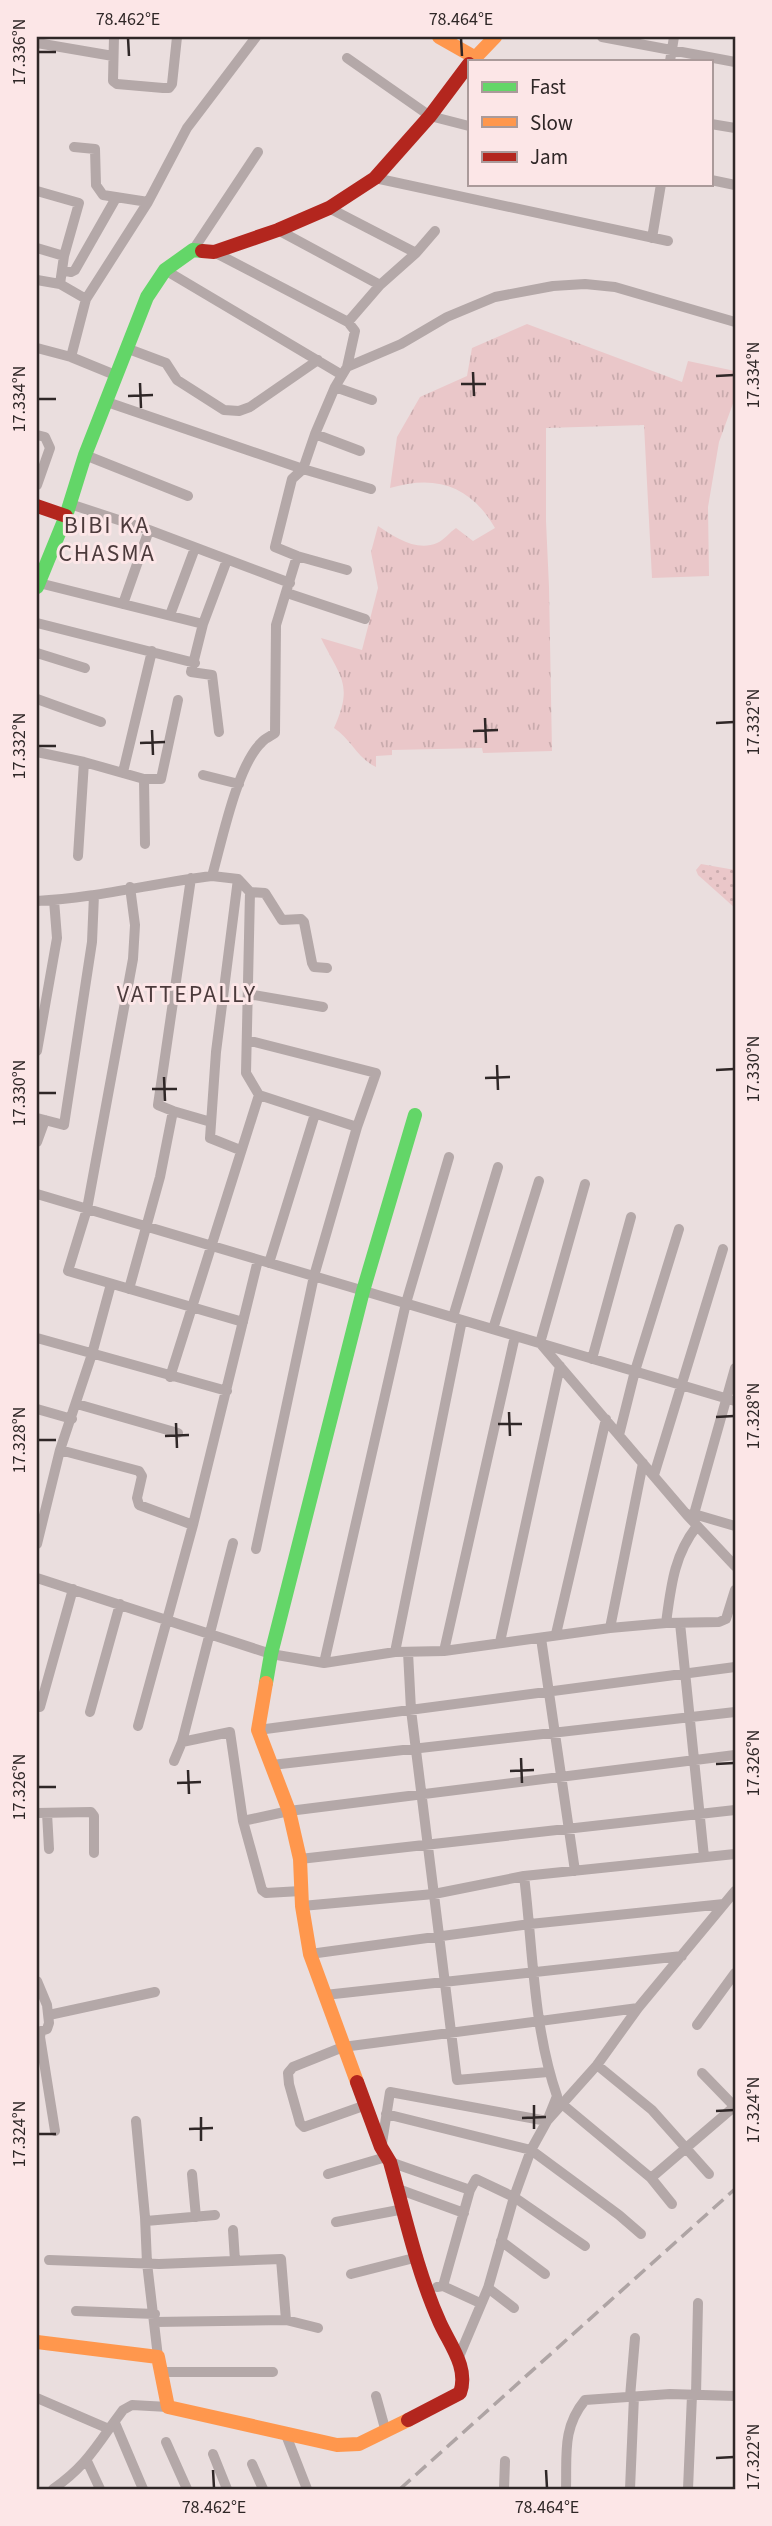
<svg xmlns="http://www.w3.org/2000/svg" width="772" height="2526" font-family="'Source Sans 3',sans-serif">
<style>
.grass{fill:url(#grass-tufts)}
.park{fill:url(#park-dots)}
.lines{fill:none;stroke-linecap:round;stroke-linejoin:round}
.street{stroke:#b4a8a8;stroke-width:10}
.fast{stroke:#63d668;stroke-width:14}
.slow{stroke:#ff974d;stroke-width:14}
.jam{stroke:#b3261e;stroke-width:14}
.rail{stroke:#aea4a4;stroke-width:3.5;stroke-dasharray:14 7;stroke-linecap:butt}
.ticks{fill:none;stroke:#2f2727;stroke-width:2.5}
.labels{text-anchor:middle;stroke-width:6;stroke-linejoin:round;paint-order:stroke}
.neighbourhood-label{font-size:24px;letter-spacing:2px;fill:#4c3b3c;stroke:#fce6e7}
.neatline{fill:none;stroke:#2f2727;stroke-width:2.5}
.ticks-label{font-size:18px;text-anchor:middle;fill:#2f2727}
</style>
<defs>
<pattern id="grass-tufts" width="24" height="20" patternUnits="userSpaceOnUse" patternTransform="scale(1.75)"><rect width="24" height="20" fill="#eac7c9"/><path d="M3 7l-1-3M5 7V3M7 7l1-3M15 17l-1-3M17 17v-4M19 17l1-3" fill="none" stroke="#c9abad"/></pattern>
<pattern id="park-dots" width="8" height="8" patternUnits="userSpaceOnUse" patternTransform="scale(1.75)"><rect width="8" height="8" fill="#eac7c9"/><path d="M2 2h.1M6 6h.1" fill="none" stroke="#c9abad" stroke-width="1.8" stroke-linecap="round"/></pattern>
</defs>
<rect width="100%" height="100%" fill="#eadede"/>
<path class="grass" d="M527,324L682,382L688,361L735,371V398L719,442L708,507L709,576L652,578L644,425L546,428V521L549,587L552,751L483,753L482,748L392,750V755L376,756V767C357,758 351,739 334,728C354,684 340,677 321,638L362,650L378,588L371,552L378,526C394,537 417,552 437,543C444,540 450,532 456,528L473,541L495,528C471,486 436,474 390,488L397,437L420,397L467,376L472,348Z"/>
<path class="park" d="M701,864L735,870V908L698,875L696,870Z"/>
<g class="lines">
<path class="street" d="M114,37L113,81L117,84L163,88H169L172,84L177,37
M602,37L735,62
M37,43L113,56
M347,58L430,116L469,126
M670,61L674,37
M711,124L735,128
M74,147L95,149L96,185L103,195L148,202L187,128L256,37
M375,178L668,241
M711,180L735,185
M37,191L79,203L64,256L60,284
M329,208L416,253
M278,230L380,285
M652,238L661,184
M37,248L64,256
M193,250L258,152
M214,252L348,322L380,285L416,253L435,231
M62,270L71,272L75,270L116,198
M165,270L342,375
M37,280L60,284L86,299L71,357
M86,299L148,202
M37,348L71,357L115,375
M126,348L166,363L177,380L224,410L239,411L250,407L318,360
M347,367L355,331L348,322
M335,387L372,400
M107,402L303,469L371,489
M315,434L360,451
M37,435L45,437L50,448L37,485
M85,455L188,496
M70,504L149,530L290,583
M297,556L347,570
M39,583L203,624
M287,593L365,619
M123,604L149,530
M170,615L195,548
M37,623L195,663
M37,653L85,668
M37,699L101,722
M219,732L212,675L191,672L203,624L227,560
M37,752L84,762L144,779H161L178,700
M123,772L152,651
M203,775L239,784
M144,779L145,844
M78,856L84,762
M238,879L216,1052L210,1138L240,1150
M130,887L135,925L133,959L87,1209L68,1271L243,1322
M250,892L265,893L282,920L301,919L304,922L312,963L314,967L327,968
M37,901C96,898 154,883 212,876C222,841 237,765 262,742C265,738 271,736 275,733L276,625L297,556L275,547L292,479L303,469L315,434L335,387L347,367L401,344L447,317L495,297L553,286L585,284L615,287L735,322
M248,994L323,1007
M247,1040L376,1073L357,1127L314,1276L256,1549
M37,1051L57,938L54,900
M259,1095L357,1127
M173,1111L211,1122
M37,1118L64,1125L92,942L94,895
M37,1142L45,1120
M585,1184L540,1343L687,1515L735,1566
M37,1194L735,1401
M269,1263L315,1114
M129,1289L160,1177L173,1111L158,1105L191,878
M453,1317L498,1167
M493,1329L539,1181
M37,1338L227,1391
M592,1359L631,1217
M170,1377L259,1095L246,1073L250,892L238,879L212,876
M77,1404L178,1433
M37,1409L72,1419
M619,1435L635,1371L679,1229
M60,1450L139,1471L142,1476L137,1498L139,1505L193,1525
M654,1475L723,1249
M694,1514L735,1526
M687,1515L694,1514L735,1368
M37,1544L60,1450L92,1354L111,1284
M37,1578L271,1654L324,1663L395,1652L444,1651L610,1628L666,1623L719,1622L726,1619L735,1590
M666,1623C671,1586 674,1555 697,1526
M680,1623L704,1857
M610,1628L643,1463
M556,1634L606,1419
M541,1638L575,1871
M500,1642L560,1366
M444,1651L515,1336
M395,1652L462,1320
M408,1652L411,1710L457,2080L548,2072
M324,1663L406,1303L449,1157
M40,1707L73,1589
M90,1712L120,1604
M138,1726L193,1525L258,1260
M258,1730L735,1667
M182,1742L230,1732L243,1821L262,1890L266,1893L301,1891
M174,1761L182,1742L233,1543
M272,1765L735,1712
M37,1813L91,1812L94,1816V1853
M47,1813L49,1849
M243,1821L289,1811L735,1755
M300,1859L735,1810
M302,1906L434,1894L524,1876L735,1854
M310,1954L530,1924L724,1904
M37,1981L47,2005L49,2023L47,2029L41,2031L40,2037L55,2131
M325,1995L682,1956
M49,2015L155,1992
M697,2025L735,1973
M597,2065L652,2110L709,2174
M702,2073L735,2107
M562,2104L651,2178L672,2204
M366,2105L304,2127L300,2123L289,2084L288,2073L293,2067L343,2047L638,2008
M386,2114L531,2150L619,2215L641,2234
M136,2121L145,2217L147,2263L158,2357
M382,2143L390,2092L547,2121L557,2096C533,2027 533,1949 524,1876
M390,2162L470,2190
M192,2174L196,2217
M328,2174L386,2157
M651,2178L735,2106
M398,2189L464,2213
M146,2221L215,2215
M336,2222L404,2209
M233,2230L235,2261
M501,2241L545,2274
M49,2260L159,2264L281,2259L286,2320L155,2322
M351,2274L418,2257
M443,2286L470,2190L476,2179L514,2197L585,2246
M437,2287L443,2286L480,2303
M488,2288L514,2308
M76,2311L155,2314
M286,2320L318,2328
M458,2359L488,2288L514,2197L531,2150L547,2121L597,2065L638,2008L735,1891
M162,2372H273
M696,2395L698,2303
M376,2396L386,2432
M630,2397L635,2338
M37,2398L109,2429L123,2410L132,2405L168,2407
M115,2423L143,2489
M286,2435L307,2489
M166,2442L187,2489
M213,2454L227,2489
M87,2461L100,2489
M252,2464L263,2489
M53,2489C79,2471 91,2455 109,2429
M504,2489L505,2461
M566,2489C567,2455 562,2428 585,2400L670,2394L735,2396
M630,2489L634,2396
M688,2489L692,2395"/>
<path class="fast" d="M37,587L66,516L85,455L147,297L165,270L193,250L202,251
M266,1683L271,1654L363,1291L415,1115"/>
<path class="slow" d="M439,37L476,58
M472,61L495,37
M266,1683L258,1730L289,1811L300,1859L302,1906L310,1954L357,2082
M37,2342L158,2357L168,2407L337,2445L359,2444L408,2420"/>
<path class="jam" d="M202,251L214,252L278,230L329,208L375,178L430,116L469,64
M37,506L66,516
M357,2082L381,2147L390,2162C405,2215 417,2272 440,2323C450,2345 469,2368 460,2393L408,2420"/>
<path class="rail" d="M400,2489L735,2189"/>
</g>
<path class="ticks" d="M128,38L129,56M461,38L462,56M38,52H56M473,372L474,396M716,376L734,375M140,383L141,408M461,384H486M128,396L153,395M38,399H56M485,718L486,743M716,723L734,722M152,730L153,755M473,731L498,730M140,743L165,742M38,746H56M497,1065L498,1090M716,1070L734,1069M164,1077L165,1101M485,1078L510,1077M152,1089H177M38,1093H56M509,1412L510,1436M716,1417L734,1416M176,1423L177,1448M498,1424H522M165,1436L189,1435M38,1440H56M521,1758L522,1783M716,1764L734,1763M188,1770L189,1794M510,1771L534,1770M177,1783L201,1782M38,1787H56M534,2105V2129M716,2111L734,2110M201,2117V2141M522,2118L546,2117M189,2129L213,2128M38,2134H56M716,2458L734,2457M213,2470L214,2488M546,2470L547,2488"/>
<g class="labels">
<g class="neighbourhood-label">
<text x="107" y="533">BIBI KA<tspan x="107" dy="28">CHASMA</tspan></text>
<text x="187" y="1002">VATTEPALLY</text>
</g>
</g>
<rect width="772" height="2526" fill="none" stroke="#fce6e7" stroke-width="77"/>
<rect x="468" y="60" width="245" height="126" fill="#fce6e7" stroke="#aa9a9a" stroke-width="2"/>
<rect x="482" y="82" width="35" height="10" fill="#63d668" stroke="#aa9a9a" stroke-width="2"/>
<text x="530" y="94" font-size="21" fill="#2f2727">Fast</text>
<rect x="482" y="117" width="35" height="10" fill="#ff974d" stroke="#aa9a9a" stroke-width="2"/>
<text x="530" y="130" font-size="21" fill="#2f2727">Slow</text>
<rect x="482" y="152" width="35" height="10" fill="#b3261e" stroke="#aa9a9a" stroke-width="2"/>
<text x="530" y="164" font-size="21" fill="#2f2727">Jam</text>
<rect x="38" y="38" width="696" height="2450" class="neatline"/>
<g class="ticks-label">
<text x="128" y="25">78.462°E</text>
<text x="461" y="25">78.464°E</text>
<text transform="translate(19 52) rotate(-90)" y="6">17.336°N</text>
<text transform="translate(753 375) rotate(-90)" y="6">17.334°N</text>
<text transform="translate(19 399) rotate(-90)" y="6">17.334°N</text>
<text transform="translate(753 722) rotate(-90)" y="6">17.332°N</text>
<text transform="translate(19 746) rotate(-90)" y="6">17.332°N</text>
<text transform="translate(753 1069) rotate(-90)" y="6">17.330°N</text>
<text transform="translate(19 1093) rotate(-90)" y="6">17.330°N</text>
<text transform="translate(753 1416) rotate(-90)" y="6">17.328°N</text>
<text transform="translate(19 1440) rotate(-90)" y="6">17.328°N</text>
<text transform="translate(753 1763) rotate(-90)" y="6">17.326°N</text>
<text transform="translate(19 1787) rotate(-90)" y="6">17.326°N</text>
<text transform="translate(753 2110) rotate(-90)" y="6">17.324°N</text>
<text transform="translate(19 2134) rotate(-90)" y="6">17.324°N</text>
<text transform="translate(753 2457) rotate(-90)" y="6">17.322°N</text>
<text x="214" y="2513">78.462°E</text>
<text x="547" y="2513">78.464°E</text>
</g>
</svg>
